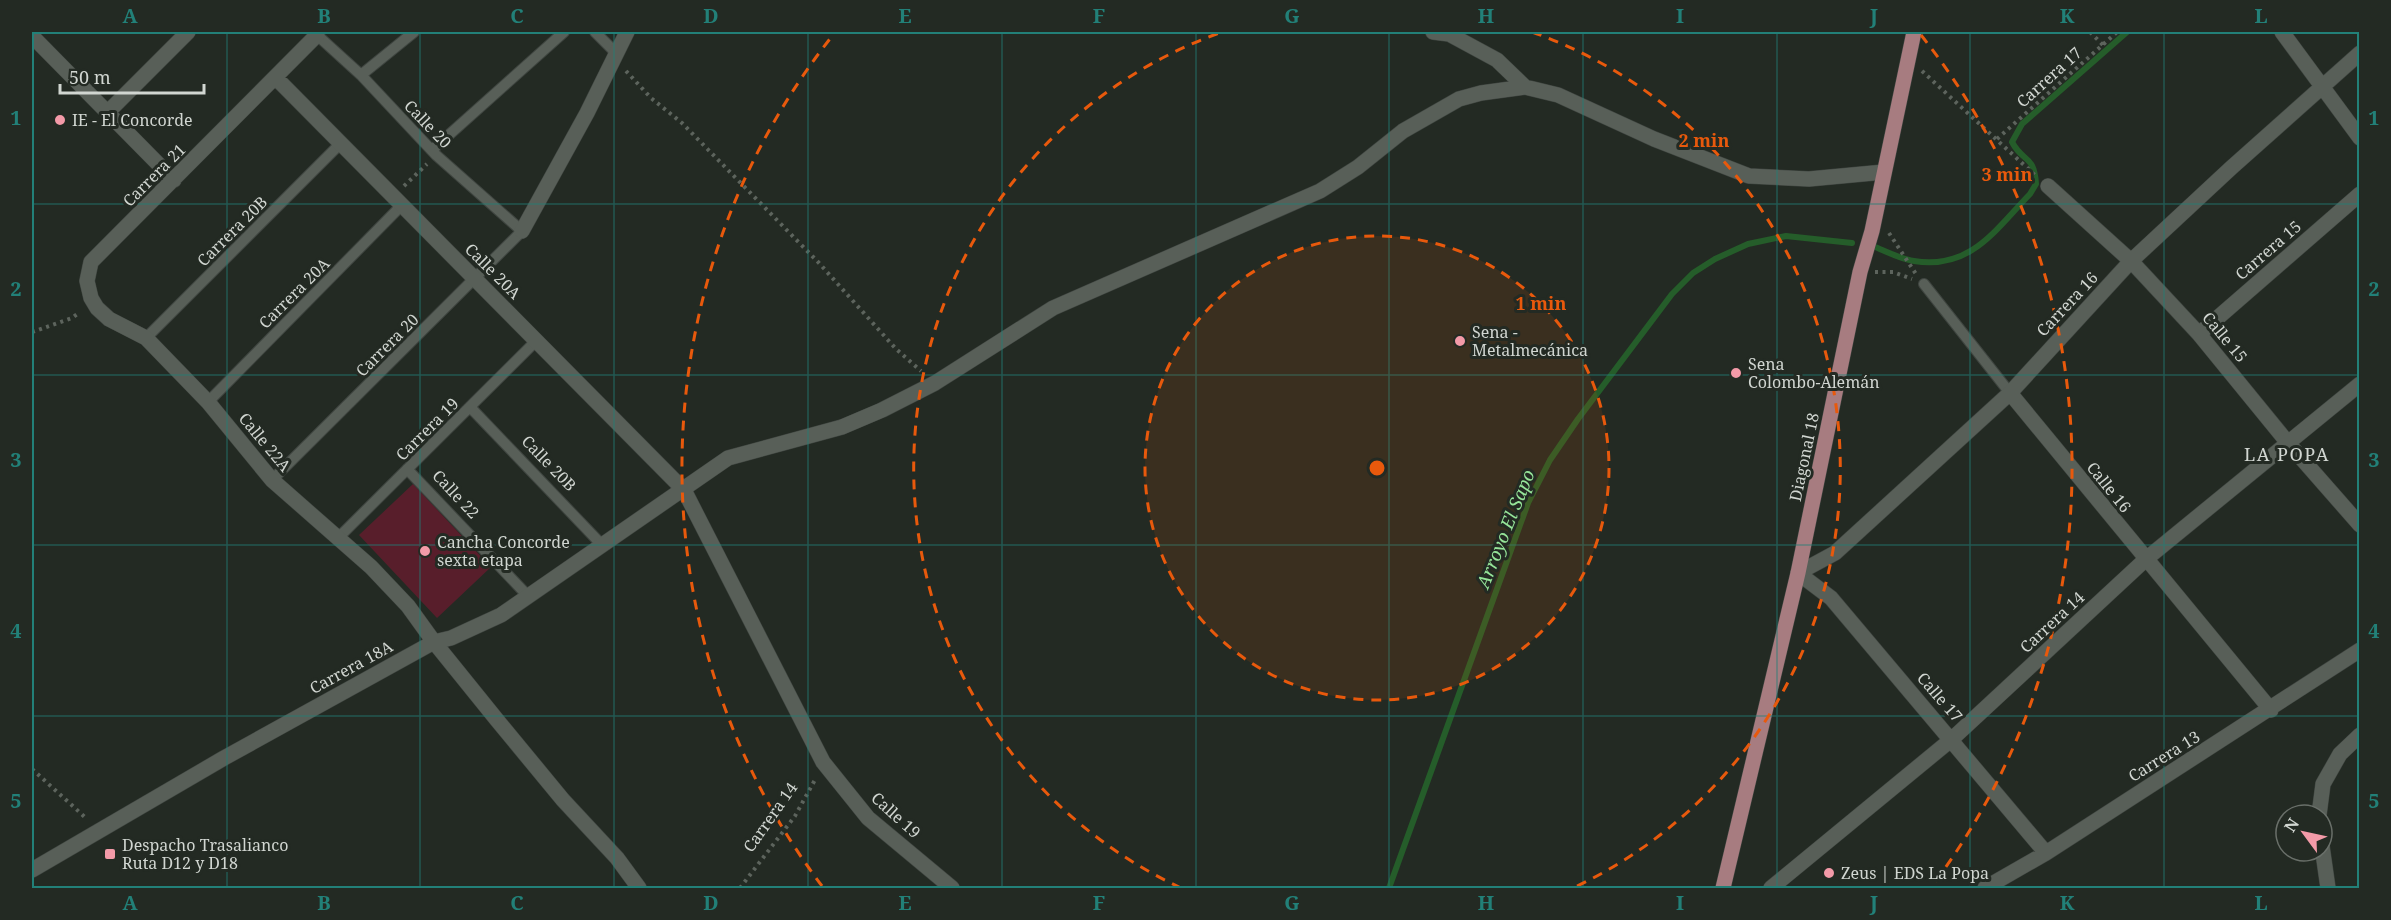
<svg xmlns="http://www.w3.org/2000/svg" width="2391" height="920" font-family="'Noto Serif',serif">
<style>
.green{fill:#581e2b}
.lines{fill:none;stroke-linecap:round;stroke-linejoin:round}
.stream{stroke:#255d2a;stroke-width:6}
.service-casing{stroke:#3f4540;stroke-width:12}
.minor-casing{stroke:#3f4540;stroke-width:16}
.primary-casing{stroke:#3f4540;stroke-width:16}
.path{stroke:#5d645d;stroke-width:4;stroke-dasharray:3 4.5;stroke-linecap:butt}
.service{stroke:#585f58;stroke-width:10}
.minor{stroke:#585f58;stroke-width:15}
.primary{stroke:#a77c80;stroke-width:15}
.grid{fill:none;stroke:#228078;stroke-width:1.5;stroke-opacity:0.55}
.ring{fill:none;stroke:#e8590c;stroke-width:3;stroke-dasharray:10 8}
.poi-dot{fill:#f39aa8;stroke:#232a23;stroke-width:2}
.labels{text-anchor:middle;stroke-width:6;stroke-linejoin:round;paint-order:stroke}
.street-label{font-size:16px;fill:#d1d6d1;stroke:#232a23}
.poi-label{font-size:16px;fill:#d1d6d1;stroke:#232a23;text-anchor:start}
.neighbourhood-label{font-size:18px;letter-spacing:1.5px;fill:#d1d6d1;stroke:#232a23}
.water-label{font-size:18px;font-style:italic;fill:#96e599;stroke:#232a23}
.centre{fill:#e8590c;stroke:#232a23;stroke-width:3}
.ring-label{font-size:18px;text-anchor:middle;font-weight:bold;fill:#e8590c;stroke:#232a23;stroke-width:6;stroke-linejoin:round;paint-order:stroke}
.neatline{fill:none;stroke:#228078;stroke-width:2}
.grid-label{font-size:20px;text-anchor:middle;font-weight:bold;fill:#228078}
</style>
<rect width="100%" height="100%" fill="#232a23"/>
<path class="green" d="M413,484L491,567L437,618L359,535Z"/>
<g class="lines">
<path class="stream" d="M1875,247C1888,252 1900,259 1914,261C1971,270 1995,230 2030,194L2036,184C2034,154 2023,163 2012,142L2022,124L2127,32
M1389,888L1528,503L1550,460L1578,419L1672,294L1693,273L1715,259L1748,244L1786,236L1852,243"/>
<defs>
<path id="service" d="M595,32L615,52
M361,75L414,32
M432,150L564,32
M1924,284L2010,393
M146,338L340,144
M208,402L401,206
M470,407L602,545
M407,469L527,595
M272,480L522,231L436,155L361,75L317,35
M337,539L537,340"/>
<path id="minor" d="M1433,32L1449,34L1497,60L1525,87
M2282,32L2360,138
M317,35L91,262L87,281L91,298L97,308L109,319L146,338L208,402L272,480L371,567L408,606L434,642L497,720L563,800L617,858L639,888
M32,36L174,180
M276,78L684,490L823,762L868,818L952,888
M107,113L188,32
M2048,186L2131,261L2199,334L2288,443L2360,525
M522,231L587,113L627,32
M2199,334L2360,194
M2010,393L2271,710
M2319,815L2323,784L2340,754L2360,735
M2322,846L2328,888
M2046,853L1831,598L1798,573L1835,553L2010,393L2131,261L2231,168L2360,53
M32,870L224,758L434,642L451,638L501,615L728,458L842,427L882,410L935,383L1053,308L1320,191L1358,167L1403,131L1459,99L1481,93L1525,87L1558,95L1654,139L1749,176L1809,179L1884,172
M1771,888L1952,739L2146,559L2360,384
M1985,888L2046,853L2360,650"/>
<path id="primary" d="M1723,888L1798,573L1860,272L1872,231L1914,32"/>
</defs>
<use href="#service" class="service-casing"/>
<use href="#minor" class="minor-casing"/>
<use href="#primary" class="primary-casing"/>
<path class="path" d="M2090,32L2103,45
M626,71L651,98L682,123L819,263L896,349L921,371
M1922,71L2036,176
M1997,139L2117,32
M404,186L427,164
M1889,233L1916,274
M1875,272H1893L1912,279
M32,332L72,318L80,312
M32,769L87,819
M740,888L795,816L816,778"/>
<use href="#service" class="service"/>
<use href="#minor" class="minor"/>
<use href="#primary" class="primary"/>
</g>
<path class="grid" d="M227,32V888M420,32V888M614,32V888M808,32V888M1002,32V888M1196,32V888M1389,32V888M1583,32V888M1777,32V888M1970,32V888M2164,32V888M32,204H2360M32,375H2360M32,545H2360M32,716H2360"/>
<circle cx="1377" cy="468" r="232" fill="#e8590c" fill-opacity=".12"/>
<g class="ring">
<circle cx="1377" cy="468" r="232"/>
<path d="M1181 888A463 463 0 0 1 1222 32M1532 32A463 463 0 0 1 1573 888"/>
<path d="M822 886A695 695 0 0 1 833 35M1921 35A695 695 0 0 1 1932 886"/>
</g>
<g class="poi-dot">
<circle cx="60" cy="120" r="6"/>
<circle cx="1460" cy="341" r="6"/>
<circle cx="1736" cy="373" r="6"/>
<circle cx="425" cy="551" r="6"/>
<rect x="104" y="848" width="12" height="12" rx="3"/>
<circle cx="1829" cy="873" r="6"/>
</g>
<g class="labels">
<g class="street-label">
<text transform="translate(2049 77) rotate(-42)" y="6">Carrera 17</text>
<text transform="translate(428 124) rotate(46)" y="6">Calle 20</text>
<text transform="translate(154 175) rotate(-45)" y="6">Carrera 21</text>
<text transform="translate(232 231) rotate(-45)" y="6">Carrera 20B</text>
<text transform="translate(2268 250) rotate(-41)" y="6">Carrera 15</text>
<text transform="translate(493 271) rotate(45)" y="6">Calle 20A</text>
<text transform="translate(294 293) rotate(-45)" y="6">Carrera 20A</text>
<text transform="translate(2067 304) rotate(-47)" y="6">Carrera 16</text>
<text transform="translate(2225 337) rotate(50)" y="6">Calle 15</text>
<text transform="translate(387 345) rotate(-45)" y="6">Carrera 20</text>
<text transform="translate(427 429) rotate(-45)" y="6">Carrera 19</text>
<text transform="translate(265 442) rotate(50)" y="6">Calle 22A</text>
<text transform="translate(1804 457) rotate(-78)" y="6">Diagonal 18</text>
<text transform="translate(549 463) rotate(46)" y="6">Calle 20B</text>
<text transform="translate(2109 487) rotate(51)" y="6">Calle 16</text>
<text transform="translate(456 494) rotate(47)" y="6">Calle 22</text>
<text transform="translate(2052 622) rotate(-43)" y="6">Carrera 14</text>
<text transform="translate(351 667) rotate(-29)" y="6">Carrera 18A</text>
<text transform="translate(1940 697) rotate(49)" y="6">Calle 17</text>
<text transform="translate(2164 756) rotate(-32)" y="6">Carrera 13</text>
<text transform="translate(896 815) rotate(42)" y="6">Calle 19</text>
<text transform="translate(770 817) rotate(-55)" y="6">Carrera 14</text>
</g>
<g class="poi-label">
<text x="72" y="126">IE - El Concorde</text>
<text x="1472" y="338">Sena -<tspan x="1472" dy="18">Metalmecánica</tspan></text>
<text x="1748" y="370">Sena<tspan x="1748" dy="18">Colombo-Alemán</tspan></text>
<text x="437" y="548">Cancha Concorde<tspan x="437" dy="18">sexta etapa</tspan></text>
<text x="122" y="851">Despacho Trasalianco<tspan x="122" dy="18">Ruta D12 y D18</tspan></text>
<text x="1841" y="879">Zeus | EDS La Popa</text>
</g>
<g class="neighbourhood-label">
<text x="2287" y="461">LA POPA</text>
</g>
<g class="water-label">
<text transform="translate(1506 529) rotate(-68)" y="6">Arroyo El Sapo</text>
</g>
</g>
<circle cx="1377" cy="468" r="9" class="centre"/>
<g class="ring-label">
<text x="1704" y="147">2 min</text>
<text x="2007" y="181">3 min</text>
<text x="1541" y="310">1 min</text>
</g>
<rect width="2391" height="920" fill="none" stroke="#232a23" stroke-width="66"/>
<g transform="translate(2304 833) rotate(303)"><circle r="28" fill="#232a23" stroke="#696f69" stroke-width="1.5"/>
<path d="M0-4.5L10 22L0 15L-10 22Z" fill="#f39aa8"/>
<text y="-9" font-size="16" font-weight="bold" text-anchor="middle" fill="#d1d6d1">N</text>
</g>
<path d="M60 84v9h144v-9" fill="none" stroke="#d1d6d1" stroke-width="3"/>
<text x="69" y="84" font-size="18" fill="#d1d6d1" stroke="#232a23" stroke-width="4.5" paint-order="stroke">50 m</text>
<rect x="33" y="33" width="2325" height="854" class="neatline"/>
<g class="grid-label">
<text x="130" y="23">A</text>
<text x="324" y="23">B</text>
<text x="517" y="23">C</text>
<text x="711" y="23">D</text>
<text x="905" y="23">E</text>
<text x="1099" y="23">F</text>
<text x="1292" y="23">G</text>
<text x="1486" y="23">H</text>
<text x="1680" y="23">I</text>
<text x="1874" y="23">J</text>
<text x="2067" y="23">K</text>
<text x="2261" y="23">L</text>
<text x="16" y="125">1</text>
<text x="2374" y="125">1</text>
<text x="16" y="296">2</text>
<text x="2374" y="296">2</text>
<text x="16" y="467">3</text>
<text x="2374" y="467">3</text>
<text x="16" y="638">4</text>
<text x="2374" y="638">4</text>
<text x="16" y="808">5</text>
<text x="2374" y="808">5</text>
<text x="130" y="910">A</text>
<text x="324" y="910">B</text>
<text x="517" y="910">C</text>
<text x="711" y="910">D</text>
<text x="905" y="910">E</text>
<text x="1099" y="910">F</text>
<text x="1292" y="910">G</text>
<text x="1486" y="910">H</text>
<text x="1680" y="910">I</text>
<text x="1874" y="910">J</text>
<text x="2067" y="910">K</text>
<text x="2261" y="910">L</text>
</g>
</svg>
